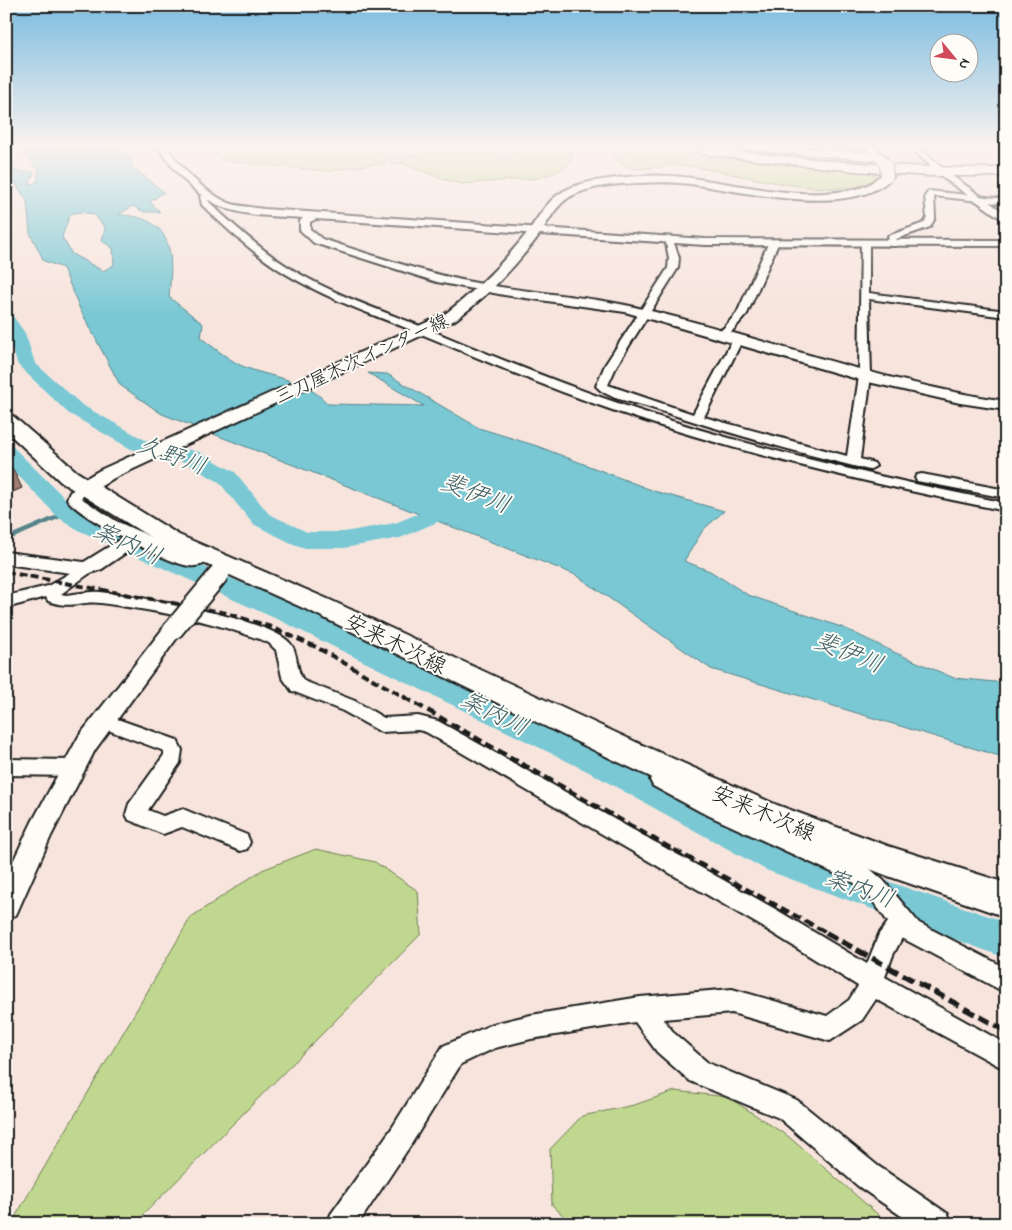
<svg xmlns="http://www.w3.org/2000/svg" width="1012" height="1230" font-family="'Indie Flower','Klee One',sans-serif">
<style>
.green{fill:#bfd78e;stroke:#6e7a55}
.water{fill:#79c8d4;stroke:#54838a;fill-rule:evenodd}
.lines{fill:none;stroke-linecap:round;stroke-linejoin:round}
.stream{stroke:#54838a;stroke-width:4.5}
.river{fill:#79c8d4;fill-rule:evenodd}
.trunk-tunnel{stroke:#cbbdb6;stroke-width:14;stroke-dasharray:14 7;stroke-linecap:butt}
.minor-casing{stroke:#1c1c1c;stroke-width:4}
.tertiary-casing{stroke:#1c1c1c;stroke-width:4}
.secondary-casing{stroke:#1c1c1c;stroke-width:4}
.primary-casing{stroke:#1c1c1c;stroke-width:4}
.trunk-casing{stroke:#1c1c1c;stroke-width:3}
.motorway-casing{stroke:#1c1c1c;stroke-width:3}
.minor{fill:#fdfcf7;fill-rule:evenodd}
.tertiary{fill:#fdfcf7;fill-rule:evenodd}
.secondary{fill:#fdfcf7;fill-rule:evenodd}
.primary{fill:#fdfcf7;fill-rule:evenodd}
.trunk{fill:#fdfcf7;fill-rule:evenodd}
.motorway{fill:#fdfcf7;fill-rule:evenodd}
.rail-far2{stroke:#1c1c1c;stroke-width:4;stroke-dasharray:8 4;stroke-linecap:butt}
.rail-far1{stroke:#1c1c1c;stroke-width:4.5;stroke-dasharray:9 4.5;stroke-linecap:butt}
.rail{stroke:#1c1c1c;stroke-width:5.5;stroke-dasharray:12 5.5;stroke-linecap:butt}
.tertiary-bridge-casing{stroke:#1c1c1c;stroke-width:23;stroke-linecap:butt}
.secondary-bridge-casing{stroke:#1c1c1c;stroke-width:14;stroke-linecap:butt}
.tertiary-bridge{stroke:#fdfcf7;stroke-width:19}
.secondary-bridge{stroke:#fdfcf7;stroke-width:12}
.shaded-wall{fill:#a37b71;stroke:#1c1c1c}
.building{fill:#e9b0a1;stroke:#1c1c1c}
.labels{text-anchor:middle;stroke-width:4;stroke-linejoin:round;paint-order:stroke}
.far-street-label{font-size:19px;fill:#1c1c1c;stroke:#fdfcf7}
.street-label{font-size:22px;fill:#1c1c1c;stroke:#fdfcf7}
.water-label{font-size:24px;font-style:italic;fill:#416166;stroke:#fdfcf7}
</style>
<rect width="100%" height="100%" fill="#f7e5dd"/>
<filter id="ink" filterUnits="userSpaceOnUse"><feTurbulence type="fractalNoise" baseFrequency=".02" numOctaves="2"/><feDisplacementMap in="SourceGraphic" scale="10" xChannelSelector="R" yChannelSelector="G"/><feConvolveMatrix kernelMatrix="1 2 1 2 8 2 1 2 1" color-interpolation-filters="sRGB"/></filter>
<g filter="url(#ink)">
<path class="green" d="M224,145H378L379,154L388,156L458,152L510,155L526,149L524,146L520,145H576L571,162L555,173L537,178L462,184L442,179L402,163L373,164L328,171L226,161L214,154L218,147Z
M618,145H704V149L736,158L865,171L877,176C848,208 721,168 680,165C656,164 631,178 612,157L625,153Z
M316,849L375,862L418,891L421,934L134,1224H11L191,917L262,870Z
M675,1091L728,1097L789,1137L889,1224H572L552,1205L550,1149L582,1116L634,1105Z"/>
<path class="water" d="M17,145H115L133,159L130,165L164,192L150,202L160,212H144L133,206L119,214C127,216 138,216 146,220C177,234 171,270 169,297L203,324L201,338C215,348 231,362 247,368C277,379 305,379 328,404L424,406L368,373L387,374L479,428L537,446L654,491L724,511L703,530L684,561L710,571L748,595L844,628L896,653L954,678L1006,683V758L711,669L576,575L162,414L120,385L80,309L63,268L44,261L30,233L27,201L6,170V160L9,158L15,171L34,172L29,185L37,182L39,170C30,163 26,149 17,145ZM80,212L94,214L105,228L102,241L113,248L114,265L103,271L72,254L62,237L70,214Z"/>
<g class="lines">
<path class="stream" d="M6,539L67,513"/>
<path class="river" d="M6,314L12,315L25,333L35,363L82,405L145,440L199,452L235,472L269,514L307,532H344L395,523L462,496L470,498L473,503L470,508L400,538L344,548H303L295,545L253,524L219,482L184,462L131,449L68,413L18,365L6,332Z
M6,445L13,447L75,508L94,520L299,607L611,754L788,847L1006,922V958L766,870L589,772L281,621L78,530L59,518L6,463Z"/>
<path class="trunk-tunnel" d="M670,145L705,151"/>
<defs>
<path id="minor" d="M929,191L1006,199V204L934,196L935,218L930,227L896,239V246H890L888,236L924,223L927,218L925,196Z
M211,194L215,196L208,199L209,202C235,227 262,251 293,270C341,299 396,315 447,337C507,362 567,386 629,407C752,449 879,477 1006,503V511C876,485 746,455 621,413C559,392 498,367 438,341C387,319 334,303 286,274C255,255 228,230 202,205L200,196Z
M665,238L673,240L679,258L678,268L617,365L608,385L693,414L733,339L738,336L742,337L743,339L704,417L847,456L859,376L861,242L869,244V293L1006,311V317L869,299L871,376L860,459L874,463L876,466L869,470C795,452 721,431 649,407C633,402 607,399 596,386L605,365L668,268L669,258Z
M773,241L778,244L747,314L727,337H719V333L737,313L768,244Z
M922,474L1006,490V498L917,481L915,478L917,475Z
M85,483L92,487L81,498L116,521L192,556L205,551L213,556C208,564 198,567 189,566C167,563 79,517 67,499L70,492Z
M85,564L90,565L93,569L90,573L61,594L66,595C77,594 89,591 100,592C134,595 270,619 290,643C299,653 295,670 304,681L355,701L384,718L418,716L438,721L777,910L867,964L879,934L888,922L868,894L853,882L701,812L653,786L650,780L653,774L660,772L667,774L715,800L869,868L883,880L919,923L1006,968V993L902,938L893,955L885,977L1006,1044V1070L876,999L862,1020L830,1041L732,1013L663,1019L675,1034L708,1063L797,1100L878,1166L948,1214L952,1224H913L858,1186L779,1118L690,1081L657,1052L635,1022L531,1039L495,1048L461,1064L410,1146L358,1224H327L331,1214L392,1128L443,1046L493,1024L531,1015L640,997L732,989L827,1016L849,1000L858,986L761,926L426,732L418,730L381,732L343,711L292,691L282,677L276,650L269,643C216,621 158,611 101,603C80,600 73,610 48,601L46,597L6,608V596L48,586Z
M103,714L177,740L182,750L180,763L148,810L163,816L183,809L190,812L247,835L250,842L247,849L240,851L182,827L163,834L129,820L126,814L129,804L164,755V751L97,726L94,721L97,716Z
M6,759L72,760L79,762L82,768L79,774L72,776L6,775Z"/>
<path id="tertiary" d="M157,145H166C180,168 204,192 229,203C240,207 253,207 264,209L705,239L1006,240V246L705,245L316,219L310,222V229L322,239C375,256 427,274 482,284C537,294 592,296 647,310C767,339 883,383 1006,401V410L960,403L864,381L625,312L504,295L437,282L314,243L300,230V221L303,218C277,216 247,217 223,207C196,197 172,169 157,145Z
M907,145H916L951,175L1006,214V222L945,179Z
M137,531L143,533L146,537L143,541L102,569L85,575L6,564V552L84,562L131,533Z
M172,624L179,626L182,631L95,750L51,836L16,915L6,919V876L32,822L79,736L165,626Z"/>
<path id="secondary" d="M863,145H874L890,163V167H882Z
M887,173L893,176C857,220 740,191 691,184C674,182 656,182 638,183C615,184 588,186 568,198C553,208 545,229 533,243C510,272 485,298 455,320L114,478C102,485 92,495 78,491L75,487L78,483L100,470L445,314C474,292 500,266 523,238C535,224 544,204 559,194C574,184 592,181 609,179C637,175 665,174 692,178C736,184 780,195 824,193C838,192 855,191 868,185C875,181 879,174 887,173Z"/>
<path id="primary" d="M6,414L13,416L77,472L179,535L330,600L638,743L777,805L888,846L1006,883V917L888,876L755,825L616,761L312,612L163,545L61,482L6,431Z"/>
<path id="trunk" d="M705,147C805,160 905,169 1006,168V176H930L855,171L701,154L699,151L701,148Z"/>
<path id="motorway" d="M733,145H773L881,153L887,157L881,161L739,149Z"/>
</defs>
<use href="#minor" class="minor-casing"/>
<use href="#tertiary" class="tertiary-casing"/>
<use href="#secondary" class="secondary-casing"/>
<use href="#primary" class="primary-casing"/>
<use href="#trunk" class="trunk-casing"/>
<use href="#motorway" class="motorway-casing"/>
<use href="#minor" class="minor"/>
<use href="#tertiary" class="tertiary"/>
<use href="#secondary" class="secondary"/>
<use href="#primary" class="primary"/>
<use href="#trunk" class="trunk"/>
<use href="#motorway" class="motorway"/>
<path class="rail-far2" d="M6,572L226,613L271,627L316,647L406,698"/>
<path class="rail-far1" d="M404,697L663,844L829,934"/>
<path class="rail" d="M826,933L1006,1031"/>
<defs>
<path id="tertiary-bridge" d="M172,631L220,573"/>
<path id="secondary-bridge" d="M886,165L887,176"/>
</defs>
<use href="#tertiary-bridge" class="tertiary-bridge-casing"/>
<use href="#secondary-bridge" class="secondary-bridge-casing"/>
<use href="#tertiary-bridge" class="tertiary-bridge"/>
<use href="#secondary-bridge" class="secondary-bridge"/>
</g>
<path class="shaded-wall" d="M13,469L22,488L6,495V472Z"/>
<path class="building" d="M6,462L13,469L6,472Z"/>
</g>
<linearGradient id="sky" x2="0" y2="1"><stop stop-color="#7bbce0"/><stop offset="0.46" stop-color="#fbf3f0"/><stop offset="1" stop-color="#fbf3f0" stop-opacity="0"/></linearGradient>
<rect width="1012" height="317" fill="url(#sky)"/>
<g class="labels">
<g class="far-street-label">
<text transform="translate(361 358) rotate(-25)" y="7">三刀屋木次インター線</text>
</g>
<g class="street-label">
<text transform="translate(396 643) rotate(26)" y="8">安来木次線</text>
<text transform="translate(764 812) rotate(23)" y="8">安来木次線</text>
</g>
<g class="water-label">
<text transform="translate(172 455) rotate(20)" y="8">久野川</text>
<text transform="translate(476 493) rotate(21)" y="8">斐伊川</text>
<text transform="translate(128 543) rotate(24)" y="8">案内川</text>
<text transform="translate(849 652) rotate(22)" y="8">斐伊川</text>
<text transform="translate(495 713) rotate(26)" y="8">案内川</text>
<text transform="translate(860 888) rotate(20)" y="8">案内川</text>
</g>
</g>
<rect width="1012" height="1230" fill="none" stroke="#fdfcf7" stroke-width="25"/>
<rect x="12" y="12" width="987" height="1205" fill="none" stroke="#1c1c1c" stroke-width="2" filter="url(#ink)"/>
<g transform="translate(954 58) rotate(119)"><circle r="24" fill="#fdfcf7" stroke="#a3a29f"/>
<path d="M0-4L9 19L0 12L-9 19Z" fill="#d1495b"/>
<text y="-8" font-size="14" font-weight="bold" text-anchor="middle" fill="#1c1c1c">N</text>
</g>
</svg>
